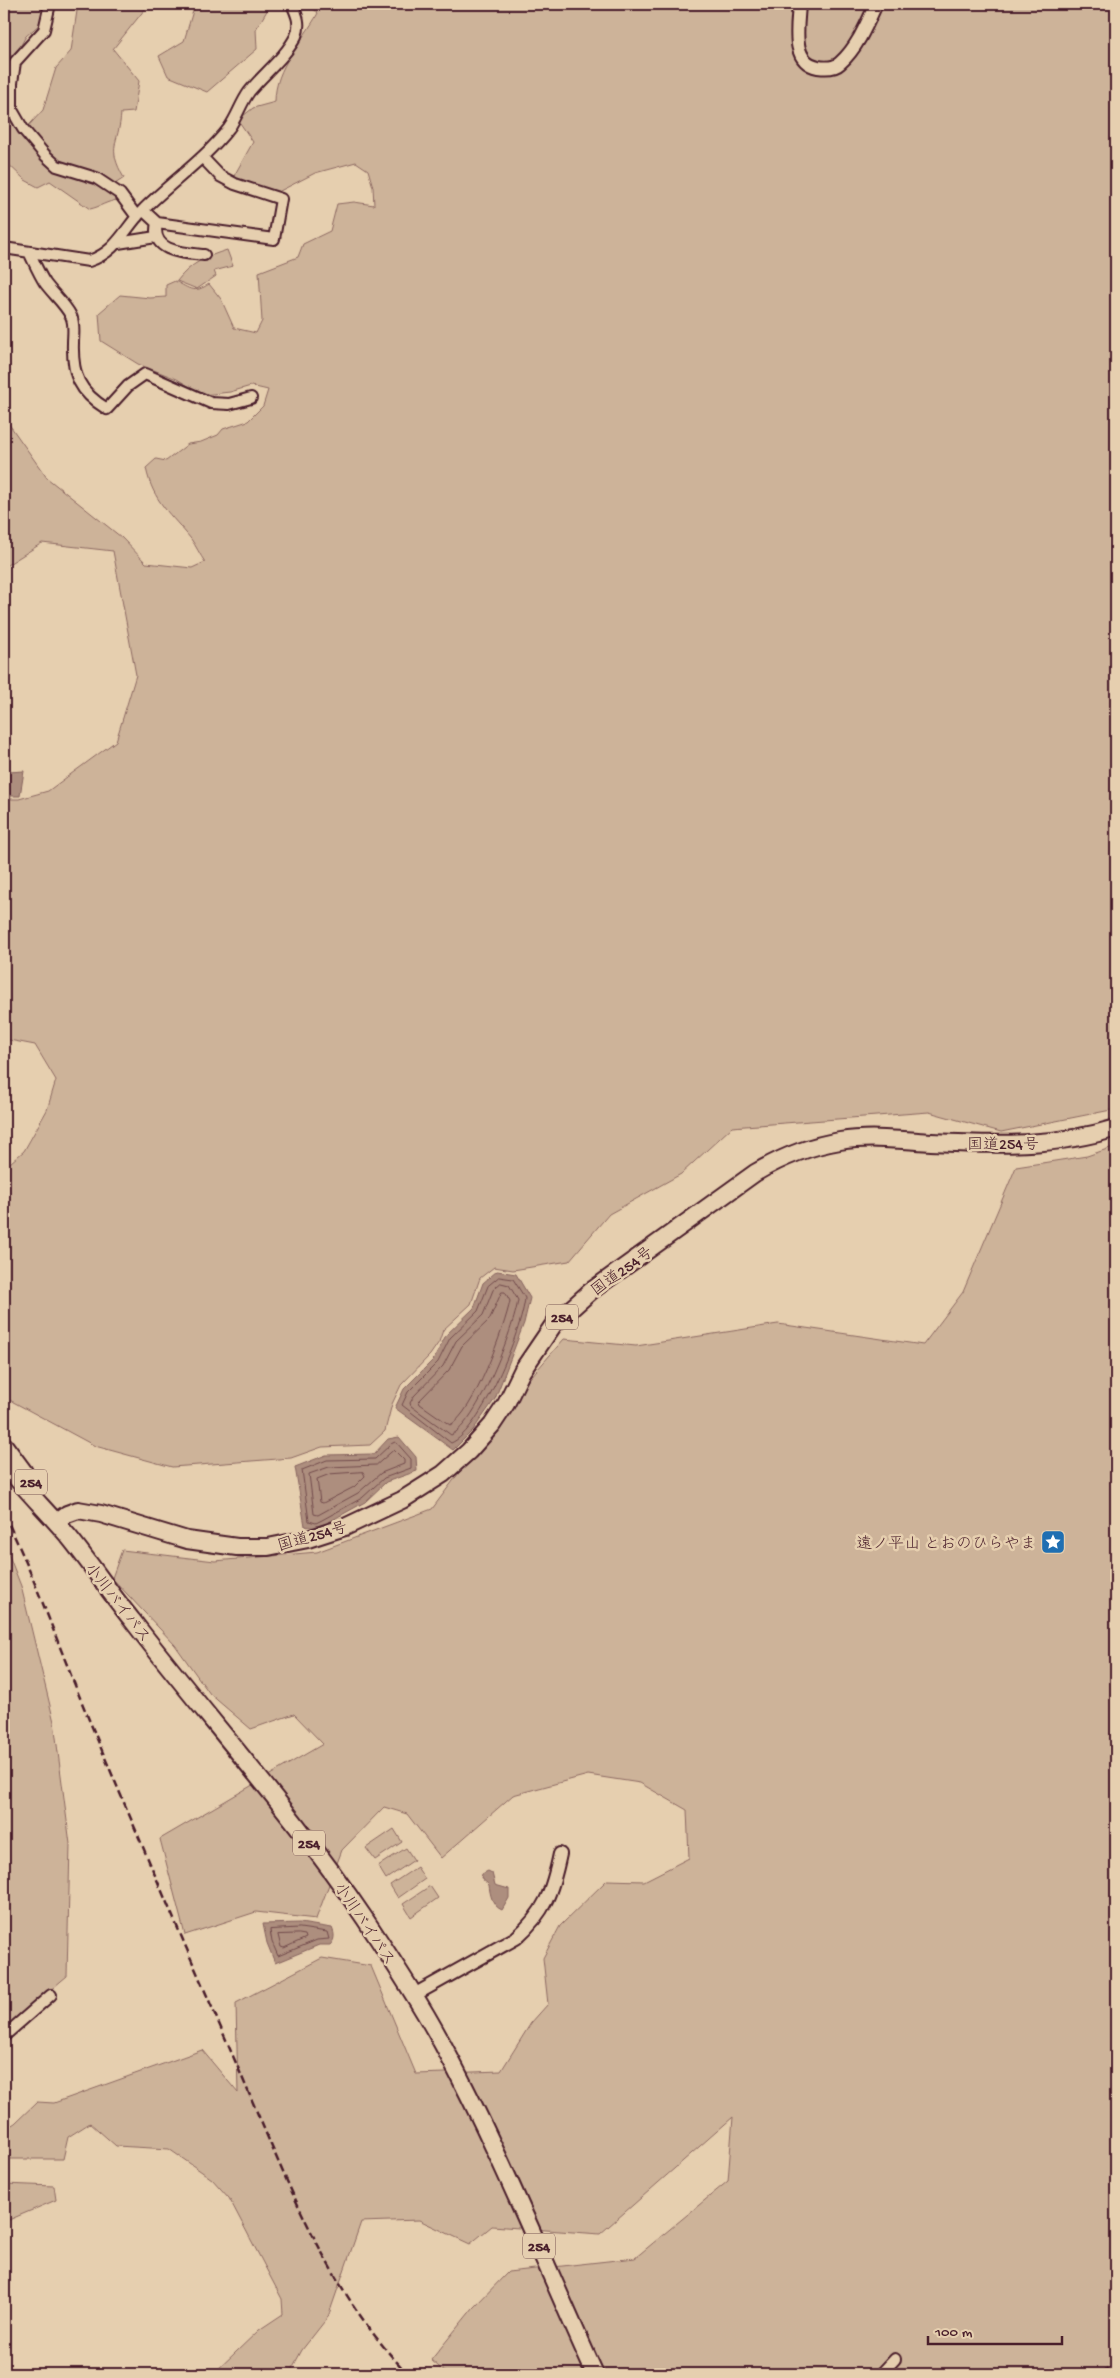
<svg xmlns="http://www.w3.org/2000/svg" width="1120" height="2378" font-family="'Gochi Hand','Klee One',sans-serif">
<style>
.green{fill:#cdb399;stroke:#8c6962}
.water{fill:#ad8e7e;stroke:#85625d}
.lines{fill:none;stroke-linecap:round;stroke-linejoin:round}
.shore{stroke:#724b4c;stroke-width:1}
.minor-casing{stroke:#4a1f2b;stroke-width:14}
.tertiary-casing{stroke:#4a1f2b;stroke-width:16}
.trunk-casing{stroke:#4a1f2b;stroke-width:20}
.minor{stroke:#e6cfaf;stroke-width:10}
.tertiary{stroke:#e6cfaf;stroke-width:12}
.trunk{stroke:#e6cfaf;stroke-width:16}
.rail{stroke:#4a1f2b;stroke-width:2.5;stroke-dasharray:8 4;stroke-linecap:butt}
.labels{text-anchor:middle;stroke-width:5;stroke-linejoin:round;paint-order:stroke}
.shield{fill:#e6cfaf;stroke:#795453;stroke-width:1}
.shield-label{font-size:15px;font-weight:bold;fill:#4a1f2b}
.street-label{font-size:16px;fill:#4a1f2b;stroke:#e6cfaf}
.poi-label{font-size:16px;fill:#4a1f2b;stroke:#e6cfaf;text-anchor:end}
</style>
<rect width="100%" height="100%" fill="#e6cfaf"/>
<filter id="ink" filterUnits="userSpaceOnUse"><feTurbulence type="fractalNoise" baseFrequency=".02" numOctaves="2"/><feDisplacementMap in="SourceGraphic" scale="10" xChannelSelector="R" yChannelSelector="G"/><feConvolveMatrix kernelMatrix="1 2 1 2 8 2 1 2 1" color-interpolation-filters="sRGB"/></filter>
<g filter="url(#ink)">
<path class="green" d="M4,4H44L40,24L26,36L5,74Z
M78,4H149L113,49L139,81L134,112L121,113C119,145 106,146 124,178L112,186L109,191L118,200C107,201 100,207 90,209L50,181L38,187L25,180L4,160V111L21,134L43,110L56,68L71,51Z
M195,4H271L256,29L257,49L207,92L168,76L159,56L184,41Z
M308,4H1116V1109L1001,1132L929,1112L732,1127L681,1174L609,1214L569,1261L513,1270L494,1267L480,1278L471,1304L443,1330L439,1342L430,1355L401,1385L392,1404L385,1431L370,1445L322,1447L291,1458L172,1467L95,1446L4,1397V1168L24,1151L47,1110L56,1080L35,1045L4,1039V799H19L48,791L116,741L136,675L113,551L42,543L4,567V417L47,478L121,537L146,563L192,568L205,562C200,555 196,546 191,539C171,514 153,502 146,468L156,459L166,461L188,444L201,442L218,435L223,429L248,421L263,406L268,390L251,386L230,392L203,395L177,379L138,364L101,341L99,313L120,295L150,298L166,297V285L175,281C190,289 194,294 209,284L221,299L234,328L256,333L262,321L259,272L298,257L303,244L330,231L337,204L354,202L374,205L373,187L368,170L356,162L315,173L278,192H253L234,176L253,142L238,120L253,108L275,102C275,66 302,43 318,13Z
M227,250L233,266L214,271L216,276L197,289L177,281C191,263 205,257 227,250Z
M1116,1146V2374H447L431,2360L473,2308L508,2272L635,2258L728,2181L733,2117L600,2234L492,2226L470,2244L419,2220L361,2222L328,2317L302,2350L289,2374H213L259,2330L283,2314L282,2299L229,2198L212,2179L169,2149L116,2146L90,2123L68,2137L63,2159H4V2130L15,2123L37,2102L54,2103L202,2050L238,2093L236,2003L322,1958L371,1966L416,2074L501,2071L531,2023L548,2004L543,1958L560,1926L607,1880L644,1881L689,1858L687,1810L640,1783L588,1775L513,1795L441,1858L407,1814L384,1807L342,1850L316,1919L256,1912L185,1935L160,1839L323,1744L294,1714L251,1729L210,1694L175,1645L112,1578L122,1550L215,1561L317,1552L432,1509L530,1378L564,1339L636,1346L778,1324L923,1345L963,1292L1016,1167L1087,1156Z
M4,1543L21,1586L54,1722L70,1844L67,1976L4,2029Z
M394,1829L402,1842L375,1860L366,1848Z
M406,1848L414,1860L386,1879L378,1866Z
M417,1867L425,1879L398,1898L390,1885Z
M430,1886L438,1898L411,1917L403,1904Z
M4,2184L54,2186L56,2200L4,2222Z"/>
<path class="water" d="M4,770L8,772L24,771L20,796H4Z
M497,1271L516,1274L530,1298L524,1323L495,1399L473,1430L453,1450L395,1408L404,1389L434,1359L446,1335L474,1308L483,1283Z
M399,1437L416,1457L417,1471L386,1482L365,1502L325,1524L317,1528L305,1526L295,1467L326,1455L374,1454L388,1439Z
M488,1871L492,1873L495,1885L509,1889V1898L502,1910C492,1906 490,1894 489,1885L481,1878L482,1874Z
M300,1923L332,1928C335,1934 335,1940 330,1945H319L275,1963L267,1943L263,1924Z"/>
<g class="lines">
<path class="shore" d="M499,1277L513,1279L525,1298C522,1330 481,1431 451,1443L402,1405L408,1392L438,1362L450,1338L478,1311L488,1286Z
M501,1283L509,1285L518,1300C514,1328 477,1424 451,1435L411,1406L410,1403L414,1396L443,1366L456,1341L483,1315L493,1290Z
M502,1292H505L510,1301C505,1326 473,1415 450,1425L420,1404L419,1401L449,1370L462,1346L489,1320Z
M396,1442L411,1459V1468L384,1478L362,1498L322,1520L316,1523L309,1521L302,1470L327,1460L375,1459L391,1444Z
M394,1450L404,1460V1464L381,1473L358,1493L318,1515L314,1514L309,1474L329,1467L376,1465Z
M363,1472L365,1476L354,1487L323,1503L320,1502L317,1479L330,1474Z
M300,1928L327,1932L329,1939L317,1940L278,1956L272,1942L270,1930Z
M299,1934L305,1935L306,1938L284,1948L281,1947L278,1935Z"/>
<defs>
<path id="minor" d="M50,4L44,30L15,62L12,83V110L23,129L45,155L57,166L96,178L120,194L137,217
M143,210L157,223L274,239L281,199L235,184L220,176L202,157
M157,223C150,252 183,253 204,255
M118,243L156,237
M4,248L89,261C118,251 124,229 143,210C171,182 204,160 229,128C237,117 241,103 249,92C264,73 285,58 296,36C301,24 297,15 292,4
M29,252C34,262 39,274 45,283C53,294 65,304 71,316C75,324 73,334 73,343C72,375 79,392 107,409L128,386L145,374L211,403L229,404L251,398
M4,2036L51,1995
M881,2374L895,2359"/>
<path id="tertiary" d="M799,4C798,25 790,62 818,67C825,68 835,68 840,63C857,48 867,24 876,4
M414,1995L516,1938C545,1912 552,1892 560,1854"/>
<path id="trunk" d="M4,1445L24,1472
M4,1463C24,1489 48,1512 69,1537C91,1564 110,1593 132,1620C209,1720 294,1814 365,1919C392,1960 420,2002 443,2045C500,2152 545,2264 595,2374
M56,1522L67,1514L78,1510L101,1514L187,1540L237,1547H268L308,1539L345,1527L402,1500L443,1474L469,1451L492,1425L506,1404L522,1371L554,1324L591,1291L755,1173C782,1157 809,1146 840,1141C870,1136 901,1140 931,1142C994,1145 1056,1147 1116,1128"/>
</defs>
<use href="#minor" class="minor-casing"/>
<use href="#tertiary" class="tertiary-casing"/>
<use href="#trunk" class="trunk-casing"/>
<use href="#minor" class="minor"/>
<use href="#tertiary" class="tertiary"/>
<use href="#trunk" class="trunk"/>
<path class="rail" d="M4,1514C37,1582 61,1653 90,1722C139,1839 189,1954 239,2070C284,2174 328,2292 408,2374
M1102,2374L1116,2359"/>
</g>
</g>
<defs>
<symbol id="sight-square" viewBox="-11 -11 22 22"><rect x="-9" y="-9" width="18" height="18" rx="4" fill="#1f6fb2" stroke="#e6cfaf"/><path d="M0-6L1.8-2.2L6-1.7L2.9 1.2L3.7 5.4L0 3.3L-3.7 5.4L-2.9 1.2L-6-1.7L-1.8-2.2Z" fill="#fff"/></symbol>
</defs>
<g fill-rule="evenodd">
<use href="#sight-square" x="1039" y="1528" width="28" height="28"/>
</g>
<g class="labels">
<g class="shield">
<rect x="546" y="1304.5" width="32" height="25" rx="4"/>
<rect x="15" y="1469.5" width="32" height="25" rx="4"/>
<rect x="293" y="1830.5" width="32" height="25" rx="4"/>
<rect x="523" y="2233.5" width="32" height="25" rx="4"/>
</g>
<g class="shield-label">
<text x="562" y="1322">254</text>
<text x="31" y="1487">254</text>
<text x="309" y="1848">254</text>
<text x="539" y="2251">254</text>
</g>
<g class="street-label">
<text x="1003" y="1149">国道254号</text>
<text transform="translate(621 1270) rotate(-36)" y="6">国道254号</text>
<text transform="translate(312 1535) rotate(-16)" y="6">国道254号</text>
<text transform="translate(119 1602) rotate(52)" y="6">小川バイパス</text>
<text transform="translate(366 1923) rotate(56)" y="6">小川バイパス</text>
</g>
<g class="poi-label">
<text x="1036" y="1548">遠ノ平山 とおのひらやま</text>
</g>
</g>
<rect width="1120" height="2378" fill="none" stroke="#e6cfaf" stroke-width="20"/>
<rect x="10" y="10" width="1100" height="2358" fill="none" stroke="#4a1f2b" stroke-width="2" filter="url(#ink)"/>
<path d="M928 2336v8h134v-8" fill="none" stroke="#4a1f2b" stroke-width="2.5"/>
<text x="935" y="2336" font-size="15" fill="#4a1f2b" stroke="#e6cfaf" stroke-width="4" paint-order="stroke">100 m</text>
</svg>
